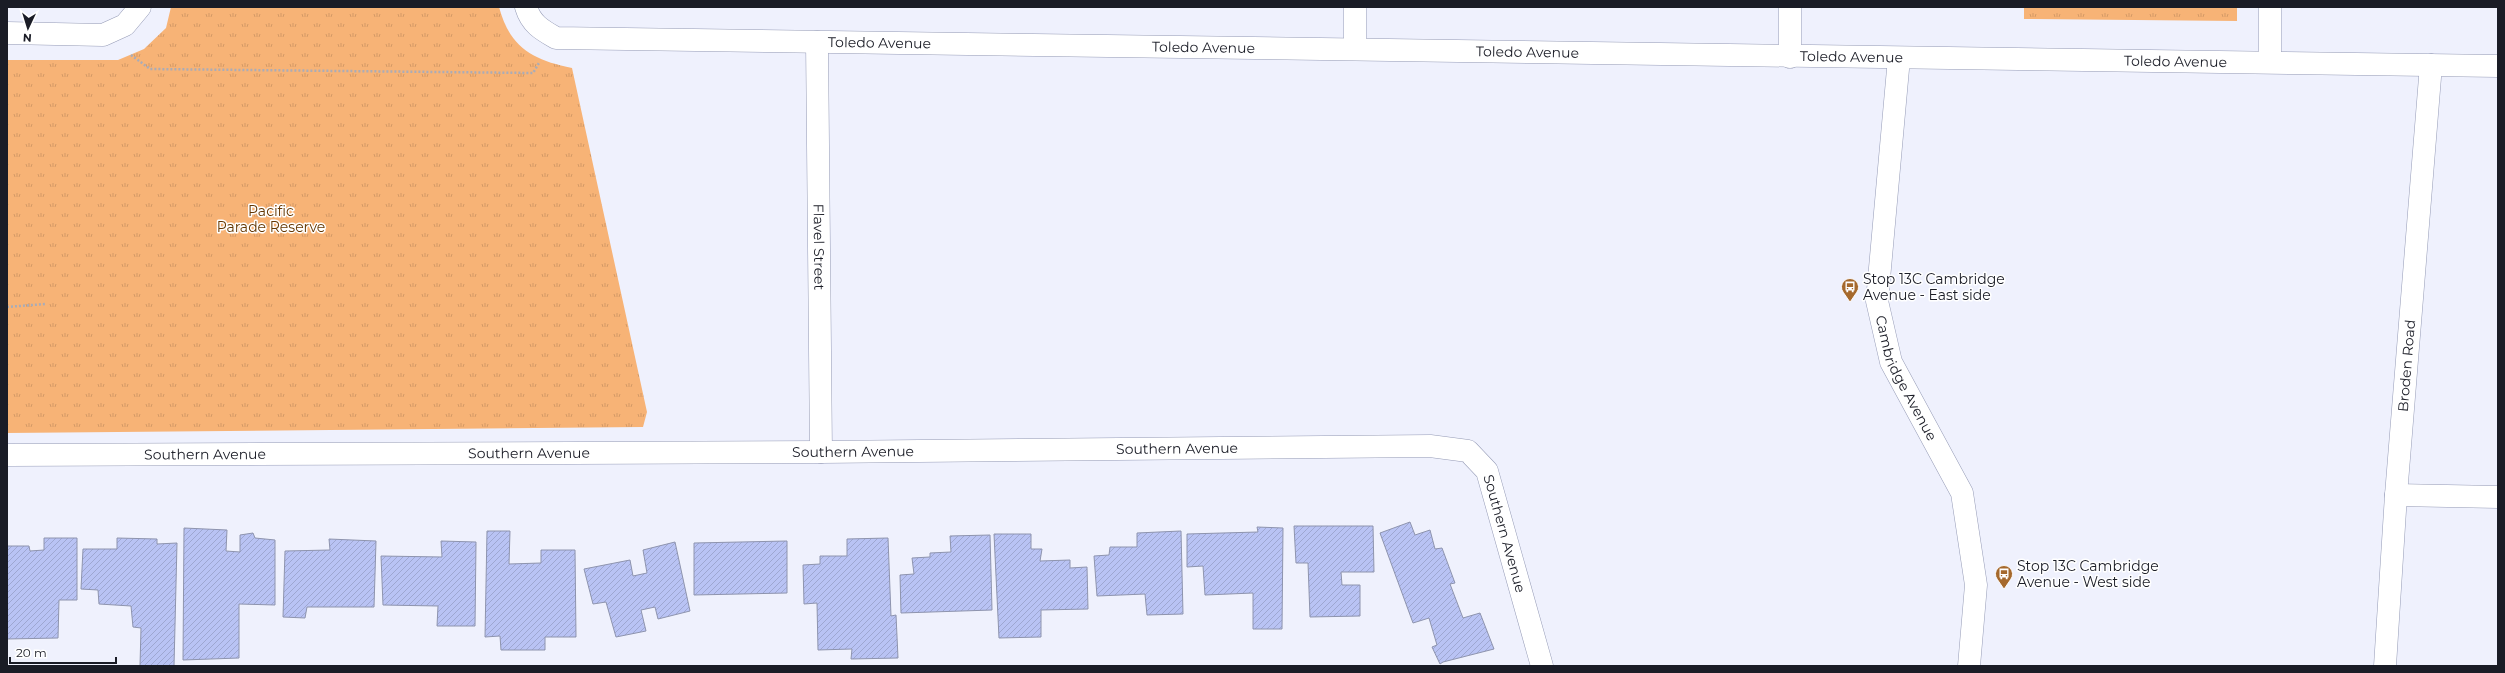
<svg xmlns="http://www.w3.org/2000/svg" width="2505" height="673" font-family="Montserrat,sans-serif">
<style>
.grass{fill:url(#grass-tufts)}
.building{fill:url(#building-hatch);stroke:#8e94ae}
.lines{fill:none;stroke-linecap:round;stroke-linejoin:round}
.minor-casing{stroke:#959bb6;stroke-width:23}
.path{stroke:#aaacb7;stroke-width:2.5;stroke-dasharray:2 2;stroke-linecap:butt}
.minor{stroke:#fff;stroke-width:22}
.labels{text-anchor:middle;stroke-width:3;stroke-linejoin:round;paint-order:stroke}
.street-label{font-size:14px;fill:#1a1c26;stroke:#fff}
.park-label{font-size:14px;fill:#643702;stroke:#fff}
.poi-label{font-size:14px;fill:#1a1c26;stroke:#fff;text-anchor:start}
</style>
<defs>
<pattern id="grass-tufts" width="24" height="20" patternUnits="userSpaceOnUse"><rect width="24" height="20" fill="#f7b376"/><path d="M3 7l-1-3M5 7V3M7 7l1-3M15 17l-1-3M17 17v-4M19 17l1-3" fill="none" stroke="#d39966"/></pattern>
<pattern id="building-hatch" width="6" height="6" patternUnits="userSpaceOnUse"><rect width="6" height="6" fill="#b9c3f4"/><path d="M-1 1l2-2M0 6l6-6M5 7l2-2" fill="none" stroke="#9ea7d1"/></pattern>
</defs>
<rect width="100%" height="100%" fill="#eff1fd"/>
<path class="grass" d="M171,7H499C510,48 533,60 572,68L647,412L643,427L7,433V60H118L144,49L166,28Z
M2024,7H2237V21L2024,19Z"/>
<path class="building" d="M1410,522L1415,535L1430,530L1435,549L1442,548L1455,583L1450,584L1463,618L1480,613L1494,649L1443,662L1440,664L1432,647L1437,645L1429,618L1413,623L1380,533Z
M1294,526H1373L1374,572H1341L1342,585H1360V616L1310,617L1308,563H1296Z
M1257,527L1283,528L1282,629H1253V593L1205,595L1203,566L1187,567V534L1258,532Z
M184,528L227,530L226,551L240,552V535L253,533L255,538L275,540V605L239,604V658L183,660Z
M487,531H510L509,564L541,563V550H575L576,637H545V650H501L500,636L485,637Z
M1181,531L1183,614L1147,615L1145,594L1097,596L1094,556L1109,555L1110,547H1137V533Z
M994,534H1031V549H1042L1040,561L1070,560V568L1087,567L1088,609L1041,610V637L999,638Z
M990,535L992,610L901,613L900,575L914,574L912,558L930,557V553L951,552L950,536Z
M44,538H77V600H59L58,638L7,639V546H29L30,551L44,550Z
M117,538L157,539V544L177,543L174,666H140L141,628L133,627L131,606L99,604L98,590L81,589L83,549H117Z
M888,538L891,616L896,615L898,658L851,659L852,649L818,650L817,603L804,604L803,565L820,564V556H847V539Z
M329,539L376,541L374,607H307L305,618L283,617L285,551L330,550Z
M441,541L476,542L475,626H437L438,606L383,605L381,556L442,557Z
M787,541V593L694,595V543Z
M675,542L690,611L658,619L655,607L641,610L646,631L616,637L606,602L593,604L584,569L630,560L633,576L647,573L643,550Z"/>
<g class="lines">
<defs>
<g id="minor">
<path id="s1" d="M526,7C531,24 542,30 556,38L2498,66"/>
<path d="M2270,7V62"/>
<path d="M7,33L103,35L125,25L140,7"/>
<path id="s2" d="M817,42L821,452"/>
<path d="M1355,49V7"/>
<path d="M1790,57V7"/>
<path id="s3" d="M1899,58L1877,301L1891,362L1962,493L1976,585L1969,666"/>
<path id="s4" d="M7,455L821,452L1430,446L1468,451L1487,471L1542,666"/>
<path d="M2396,495L2498,497"/>
<path id="s5" d="M2385,666L2396,495L2431,65"/>
</g>
</defs>
<use href="#minor" class="minor-casing"/>
<path class="path" d="M131,55L150,69L533,73L539,63
M7,307L45,304"/>
<use href="#minor" class="minor"/>
</g>
<defs>
<symbol id="bus-pin" viewBox="-11 -11 22 30"><path d="M0 17L-7.5 6A9.5 9.5 0 1 1 7.5 6Z" fill="#a5682c" stroke="#fff"/><path d="M-5-6H5V4H4V6H2V4H-2V6H-4V4H-5ZM-3.5-4V0h7V-4ZM-3.5 1.2v1.5H-2V1.2ZM2 1.2v1.5H3.5V1.2Z" fill="#fff"/></symbol>
</defs>
<g fill-rule="evenodd">
<use href="#bus-pin" x="1840" y="277" width="20" height="27"/>
<use href="#bus-pin" x="1994" y="564" width="20" height="27"/>
</g>
<g class="labels">
<g class="street-label">
<text dy="5" stroke="none"><textPath href="#s1" startOffset="368">Toledo Avenue</textPath></text>
<text dy="5" stroke="none"><textPath href="#s1" startOffset="692">Toledo Avenue</textPath></text>
<text dy="5" stroke="none"><textPath href="#s1" startOffset="1016">Toledo Avenue</textPath></text>
<text dy="5" stroke="none"><textPath href="#s1" startOffset="1340">Toledo Avenue</textPath></text>
<text dy="5" stroke="none"><textPath href="#s1" startOffset="1664">Toledo Avenue</textPath></text>
<text dy="5" stroke="none"><textPath href="#s2" startOffset="205">Flavel Street</textPath></text>
<text dy="5" stroke="none"><textPath href="#s5" startOffset="301">Broden Road</textPath></text>
<text dy="5" stroke="none"><textPath href="#s3" startOffset="327">Cambridge Avenue</textPath></text>
<text dy="5" stroke="none"><textPath href="#s4" startOffset="1170">Southern Avenue</textPath></text>
<text dy="5" stroke="none"><textPath href="#s4" startOffset="846">Southern Avenue</textPath></text>
<text dy="5" stroke="none"><textPath href="#s4" startOffset="522">Southern Avenue</textPath></text>
<text dy="5" stroke="none"><textPath href="#s4" startOffset="198">Southern Avenue</textPath></text>
<text dy="5" stroke="none"><textPath href="#s4" startOffset="1554">Southern Avenue</textPath></text>
</g>
<g class="park-label">
<text x="271" y="216">Pacific<tspan x="271" dy="16">Parade Reserve</tspan></text>
</g>
<g class="poi-label">
<text x="1863" y="284">Stop 13C Cambridge<tspan x="1863" dy="16">Avenue - East side</tspan></text>
<text x="2017" y="571">Stop 13C Cambridge<tspan x="2017" dy="16">Avenue - West side</tspan></text>
</g>
</g>
<rect width="2505" height="673" fill="none" stroke="#1a1c26" stroke-width="16"/>
<g transform="translate(28 28) rotate(184)" stroke="#ffffff" stroke-width="3" paint-order="stroke">
<path d="M0-3L7 15L0 10L-7 15Z" fill="#1a1c26"/>
<text y="-6" font-size="11" font-weight="bold" text-anchor="middle" fill="#1a1c26">N</text>
</g>
<path d="M10 657v6h106v-6" fill="none" stroke="#1a1c26" stroke-width="2"/>
<text x="16" y="657" font-size="12" fill="#1a1c26" stroke="#ffffff" stroke-width="3" paint-order="stroke">20 m</text>
</svg>
